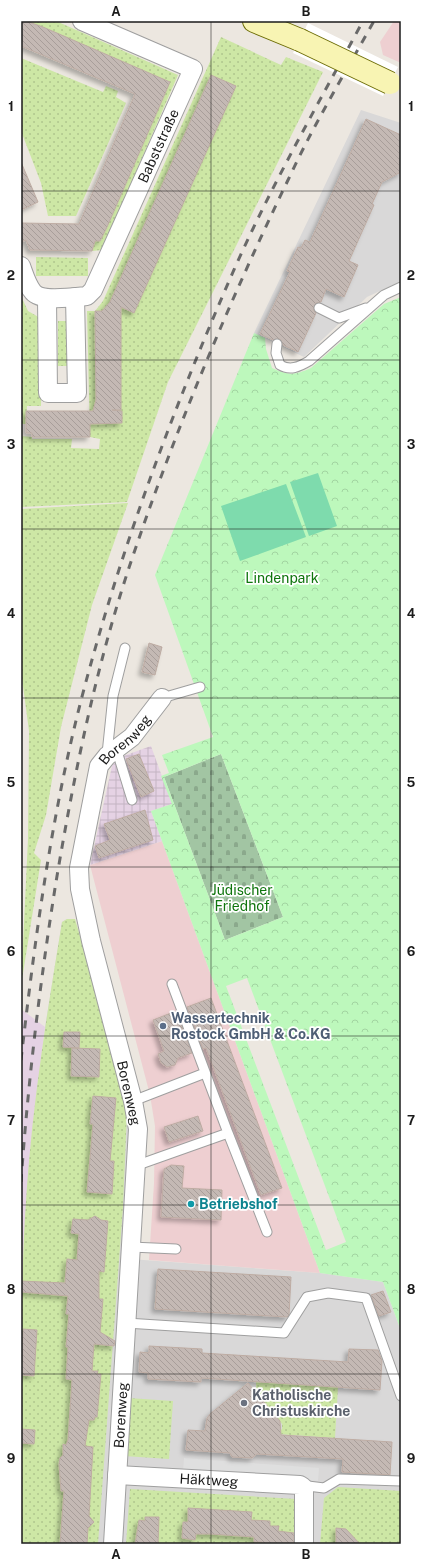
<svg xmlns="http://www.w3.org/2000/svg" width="422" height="1565" font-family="'Public Sans',sans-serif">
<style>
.residential{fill:#d9d8d8}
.commercial{fill:#eecfd1}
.industrial{fill:url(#industrial-grid)}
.railway{fill:#e5d2e4}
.grass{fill:url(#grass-dots)}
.cemetery{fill:url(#cemetery-stones)}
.park{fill:url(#park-crowns);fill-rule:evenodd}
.pitch{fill:#7edbad}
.parking{fill:#dfdfdf}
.pier{fill:#fff}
.building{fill:url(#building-back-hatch);stroke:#beaca3;filter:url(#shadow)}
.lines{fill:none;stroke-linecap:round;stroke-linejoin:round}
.lane-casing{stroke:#9f9f9f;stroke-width:11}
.street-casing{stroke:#9f9f9f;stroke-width:20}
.secondary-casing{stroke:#6d6d06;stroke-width:24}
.lane{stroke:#fff;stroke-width:9}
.street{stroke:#fff;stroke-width:18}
.secondary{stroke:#f8f4b3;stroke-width:22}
.rail{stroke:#696969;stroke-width:3;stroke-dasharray:8 8;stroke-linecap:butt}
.secondary-bridge-casing{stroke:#6d6d06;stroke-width:24;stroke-linecap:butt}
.secondary-bridge{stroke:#f8f4b3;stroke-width:22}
.grid{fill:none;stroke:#1b1b1b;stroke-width:1;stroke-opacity:0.55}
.service-dot{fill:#5c6f8a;stroke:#fff;stroke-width:1.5}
.culture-dot{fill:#0f9aa8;stroke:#fff;stroke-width:1.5}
.worship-dot{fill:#6b7280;stroke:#fff;stroke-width:1.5}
.labels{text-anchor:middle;stroke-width:3.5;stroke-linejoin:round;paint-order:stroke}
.street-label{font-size:14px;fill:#1b1b1b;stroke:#fff}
.park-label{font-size:14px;fill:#0f750d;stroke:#fff}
.service-label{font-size:14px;font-weight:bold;fill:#4e5e75;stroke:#fff;text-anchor:start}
.culture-label{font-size:14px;font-weight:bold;fill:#0d838f;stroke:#fff;text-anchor:start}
.worship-label{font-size:14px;font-weight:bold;fill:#5b616d;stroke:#fff;text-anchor:start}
.neatline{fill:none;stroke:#1b1b1b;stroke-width:1.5}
.grid-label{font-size:13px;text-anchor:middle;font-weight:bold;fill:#1b1b1b}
</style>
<defs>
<pattern id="industrial-grid" width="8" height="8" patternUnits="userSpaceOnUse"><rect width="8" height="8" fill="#e5d2e4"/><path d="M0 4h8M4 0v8" fill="none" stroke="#c4b4c3"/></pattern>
<pattern id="grass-dots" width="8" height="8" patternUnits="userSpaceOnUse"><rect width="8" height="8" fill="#cde7a5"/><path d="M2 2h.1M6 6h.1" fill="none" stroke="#afc68d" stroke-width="1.8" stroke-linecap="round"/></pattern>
<pattern id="cemetery-stones" width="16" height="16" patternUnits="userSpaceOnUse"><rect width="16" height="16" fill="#a2c5a3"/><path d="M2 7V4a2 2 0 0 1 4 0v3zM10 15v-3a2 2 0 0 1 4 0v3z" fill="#8ba98c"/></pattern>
<pattern id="park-crowns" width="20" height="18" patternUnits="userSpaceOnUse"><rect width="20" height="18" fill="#bdf8bc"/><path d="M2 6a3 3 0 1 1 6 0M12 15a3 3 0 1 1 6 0" fill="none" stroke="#a2d4a1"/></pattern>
<pattern id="building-back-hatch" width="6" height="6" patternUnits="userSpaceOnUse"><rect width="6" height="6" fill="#c4b9b4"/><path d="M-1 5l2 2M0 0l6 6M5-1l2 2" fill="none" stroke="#a89e9a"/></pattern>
<filter id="shadow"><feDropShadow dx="-3.5" dy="3.5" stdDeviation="2" flood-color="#0004"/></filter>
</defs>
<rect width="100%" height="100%" fill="#ece7e0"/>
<path class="residential" d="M361,110L401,123V281L367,297L304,357L254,333Z
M67,919L123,1087L133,1101L130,1259L320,1273L383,1282L401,1331V1544H21V1317L45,1027L62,922Z"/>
<path class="commercial" d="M394,21H401V63L383,55L380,42Z
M162,841L320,1273L149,1260L154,1183L155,1126L150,1095L90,865Z"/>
<path class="industrial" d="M151,746L172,804L151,811L162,841L90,865L112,766L118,759L126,755Z"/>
<path class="railway" d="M21,1009L45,1027L29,1162L21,1317Z"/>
<path class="grass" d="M26,21H56L178,75L102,250L92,251L95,241H100L107,227L170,82Z
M221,37L281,65L286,57L323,72L168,382L127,502L21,507V436L32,437V439H72L71,448L99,449L100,439L90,437L87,311H95L103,301Z
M21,58L103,92L106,86L118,91L116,97L126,103L76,216H48L41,183L21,131Z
M36,257L88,258V276H36Z
M21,296L28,311L42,319L41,406H27L26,424H21Z
M58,321H70V366H58Z
M128,503L92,605L61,727L46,815L34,853L41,860L21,986L28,839L29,731L21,671V509Z
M67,919H75L111,1042L127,1112L123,1207L98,1544H21C21,1416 18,1288 29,1161C36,1081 49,1001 62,922Z
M256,1382L338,1387L335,1438L277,1434L282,1429V1424L256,1393Z
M128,1398L173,1401L169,1459L124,1456Z
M338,1487L401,1491V1544H320L324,1498Z
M130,1489L296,1499V1544H126Z"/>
<path class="cemetery" d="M221,754L283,917L225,940L164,777Z"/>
<path class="park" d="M401,297V1331L383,1282L320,1273L151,811L172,804L161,776L169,773L162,755L213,737L155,575L254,333L265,338L266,349L272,368C289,376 295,375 311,368L384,304ZM221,754L283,917L225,940L164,777ZM247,978L346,1242L326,1250L226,986Z"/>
<path class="pitch" d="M318,473L337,526L309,536L290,482Z
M286,484L306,537L240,561L221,506Z"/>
<path class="parking" d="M184,1458L319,1468L318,1481L183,1472Z"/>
<path class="pier" d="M308,23L398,67L383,96L293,53Z"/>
<path class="building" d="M21,21H26L43,27L170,82L107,227L100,241H95L92,251L30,250L26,240L21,242V223L79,224L135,94L21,46Z
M211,75L236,86L134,313L121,307V410H112L122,411V423L90,424V437H32V433H26V411H93L96,400L95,311H102L110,302Z
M366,119L401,135V172L382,182L372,204L374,205L349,261L358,265L344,297L326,289L321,302L316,303L314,306V311L316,313L298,352L283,345L280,339L273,340L260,334L290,272L287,271L298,247L301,248L305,240L310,242Z
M21,162L38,202L21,210Z
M149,643L162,647L155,675L142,672Z
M139,754L154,791L141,797L126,759Z
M145,810L153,840L99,858L95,846L110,840L104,824Z
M211,998L282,1188L261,1195L206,1048L203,1049L187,1007Z
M176,1011L192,1053L178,1058L175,1065L167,1067L161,1063L158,1054L164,1051L153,1020Z
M64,1032H80L79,1048L63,1047Z
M72,1048L100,1049L99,1077L71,1076Z
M93,1096L116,1098L110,1161H114L112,1194L87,1192L93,1124H90Z
M198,1116L203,1131L169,1142L164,1127Z
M171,1165L184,1166L182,1188L222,1190L221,1220L161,1217L164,1169Z
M95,1216L101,1220L108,1221L104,1272L99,1271V1299H103L100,1332L115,1341L114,1346L94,1344L92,1371H98L97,1374H101L97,1417H95L94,1420H89L85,1446L93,1447L89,1516L94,1522L88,1528L87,1544H60L64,1491H61L59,1464L60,1458L63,1455V1444L66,1445L68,1440L72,1380L66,1379L68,1347H66L69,1314H66L68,1296L21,1292V1281L65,1283L67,1259L77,1260L79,1234L71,1233L73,1219L88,1220Z
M158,1269L291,1277L289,1315L287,1317L155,1309Z
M383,1291L391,1312L379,1316L371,1295Z
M23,1329L37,1330L34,1376L21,1375Z
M149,1346L202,1349V1353L348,1362L349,1349L378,1350L382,1361L380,1390L201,1378V1382L148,1379V1373L139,1372L140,1352L149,1353Z
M248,1383L280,1421L281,1435L392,1442L390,1475L342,1472L343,1459L257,1454L252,1458L232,1457L230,1453L186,1450L188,1430L205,1431L207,1418L210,1414Z
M21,1429L35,1430L34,1444L21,1443Z
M188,1508L252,1512L251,1520L270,1521V1526H279L278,1531L294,1533V1544H262V1542H254V1537L210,1534H196L195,1540L182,1538L183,1522H188Z
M145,1517H159L158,1544H135L139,1520L145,1521Z
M336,1528L346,1529L360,1544H336Z"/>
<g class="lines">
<defs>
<path id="lane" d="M319,308L339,318L366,308
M277,344L276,353L280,365C290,371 299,367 309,361L384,295L401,287
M162,698L200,687
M116,748L132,800
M107,754L113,696L125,648
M133,1101L205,1073
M228,1133L267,1232
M135,1166L228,1133L172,984
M131,1247L176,1249
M126,1323L284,1333L307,1297L328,1293L366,1298L401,1396
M300,1485L324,1488L339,1479L401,1481"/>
<g id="street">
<path id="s1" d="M21,266C24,274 27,285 33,292C41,302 75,297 87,296L93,290L193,69L82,21"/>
<path d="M47,298L48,393H77L75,297"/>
<path id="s2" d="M117,1475L300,1485L303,1487L304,1491V1544"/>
<path id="s3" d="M113,1544L138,1129L133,1101L91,941L80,889L79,868L99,766L107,756L132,737L162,698"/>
</g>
<path id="secondary" d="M254,21L300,40"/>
</defs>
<use href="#lane" class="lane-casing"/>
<use href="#street" class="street-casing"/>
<use href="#secondary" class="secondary-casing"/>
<use href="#lane" class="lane"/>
<use href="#street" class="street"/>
<use href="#secondary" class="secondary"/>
<path class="rail" d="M21,1060C36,929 54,795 90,667C127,532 177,400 233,272C271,186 318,104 363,21
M21,1182C28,1082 40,982 56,882C75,769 98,656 136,547C179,421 231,298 289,178C314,124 345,73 374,21"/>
<defs>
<path id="secondary-bridge" d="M300,40L390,83"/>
</defs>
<use href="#secondary-bridge" class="secondary-bridge-casing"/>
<use href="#secondary-bridge" class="secondary-bridge"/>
</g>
<path class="grid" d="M211,21V1544M21,191H401M21,360H401M21,529H401M21,698H401M21,867H401M21,1036H401M21,1205H401M21,1374H401"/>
<circle class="service-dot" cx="163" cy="1026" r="4"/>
<circle class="culture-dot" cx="191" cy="1204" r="4"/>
<circle class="worship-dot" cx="244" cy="1403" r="4"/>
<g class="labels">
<g class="street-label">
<text dy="5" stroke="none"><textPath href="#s1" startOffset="251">Babststraße</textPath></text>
<text dy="5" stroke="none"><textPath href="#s3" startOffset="825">Borenweg</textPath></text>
<text transform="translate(129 1093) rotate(77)" y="5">Borenweg</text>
<text dy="5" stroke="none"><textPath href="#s3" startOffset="129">Borenweg</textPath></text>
<text dy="5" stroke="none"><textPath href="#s2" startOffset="92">Häktweg</textPath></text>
</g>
<g class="park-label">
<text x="282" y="583">Lindenpark</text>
<text x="242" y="895">Jüdischer<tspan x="242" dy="16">Friedhof</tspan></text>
</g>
<g class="service-label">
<text x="171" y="1023">Wassertechnik<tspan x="171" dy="16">Rostock GmbH &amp; Co.KG</tspan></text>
</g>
<g class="culture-label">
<text x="199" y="1209">Betriebshof</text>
</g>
<g class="worship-label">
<text x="252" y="1400">Katholische<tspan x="252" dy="16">Christuskirche</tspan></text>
</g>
</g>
<rect width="422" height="1565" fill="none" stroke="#ffffff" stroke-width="44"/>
<rect x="22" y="22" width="378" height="1521" class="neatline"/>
<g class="grid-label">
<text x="116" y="16">A</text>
<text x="306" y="16">B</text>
<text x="11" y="111">1</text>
<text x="411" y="111">1</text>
<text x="11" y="280">2</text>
<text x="411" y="280">2</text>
<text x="11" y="449">3</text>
<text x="411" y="449">3</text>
<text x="11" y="618">4</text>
<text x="411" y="618">4</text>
<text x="11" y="787">5</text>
<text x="411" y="787">5</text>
<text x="11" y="956">6</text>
<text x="411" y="956">6</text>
<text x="11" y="1125">7</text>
<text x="411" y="1125">7</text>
<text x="11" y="1294">8</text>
<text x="411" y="1294">8</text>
<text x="11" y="1463">9</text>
<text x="411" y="1463">9</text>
<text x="116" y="1559">A</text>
<text x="306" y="1559">B</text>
</g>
</svg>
